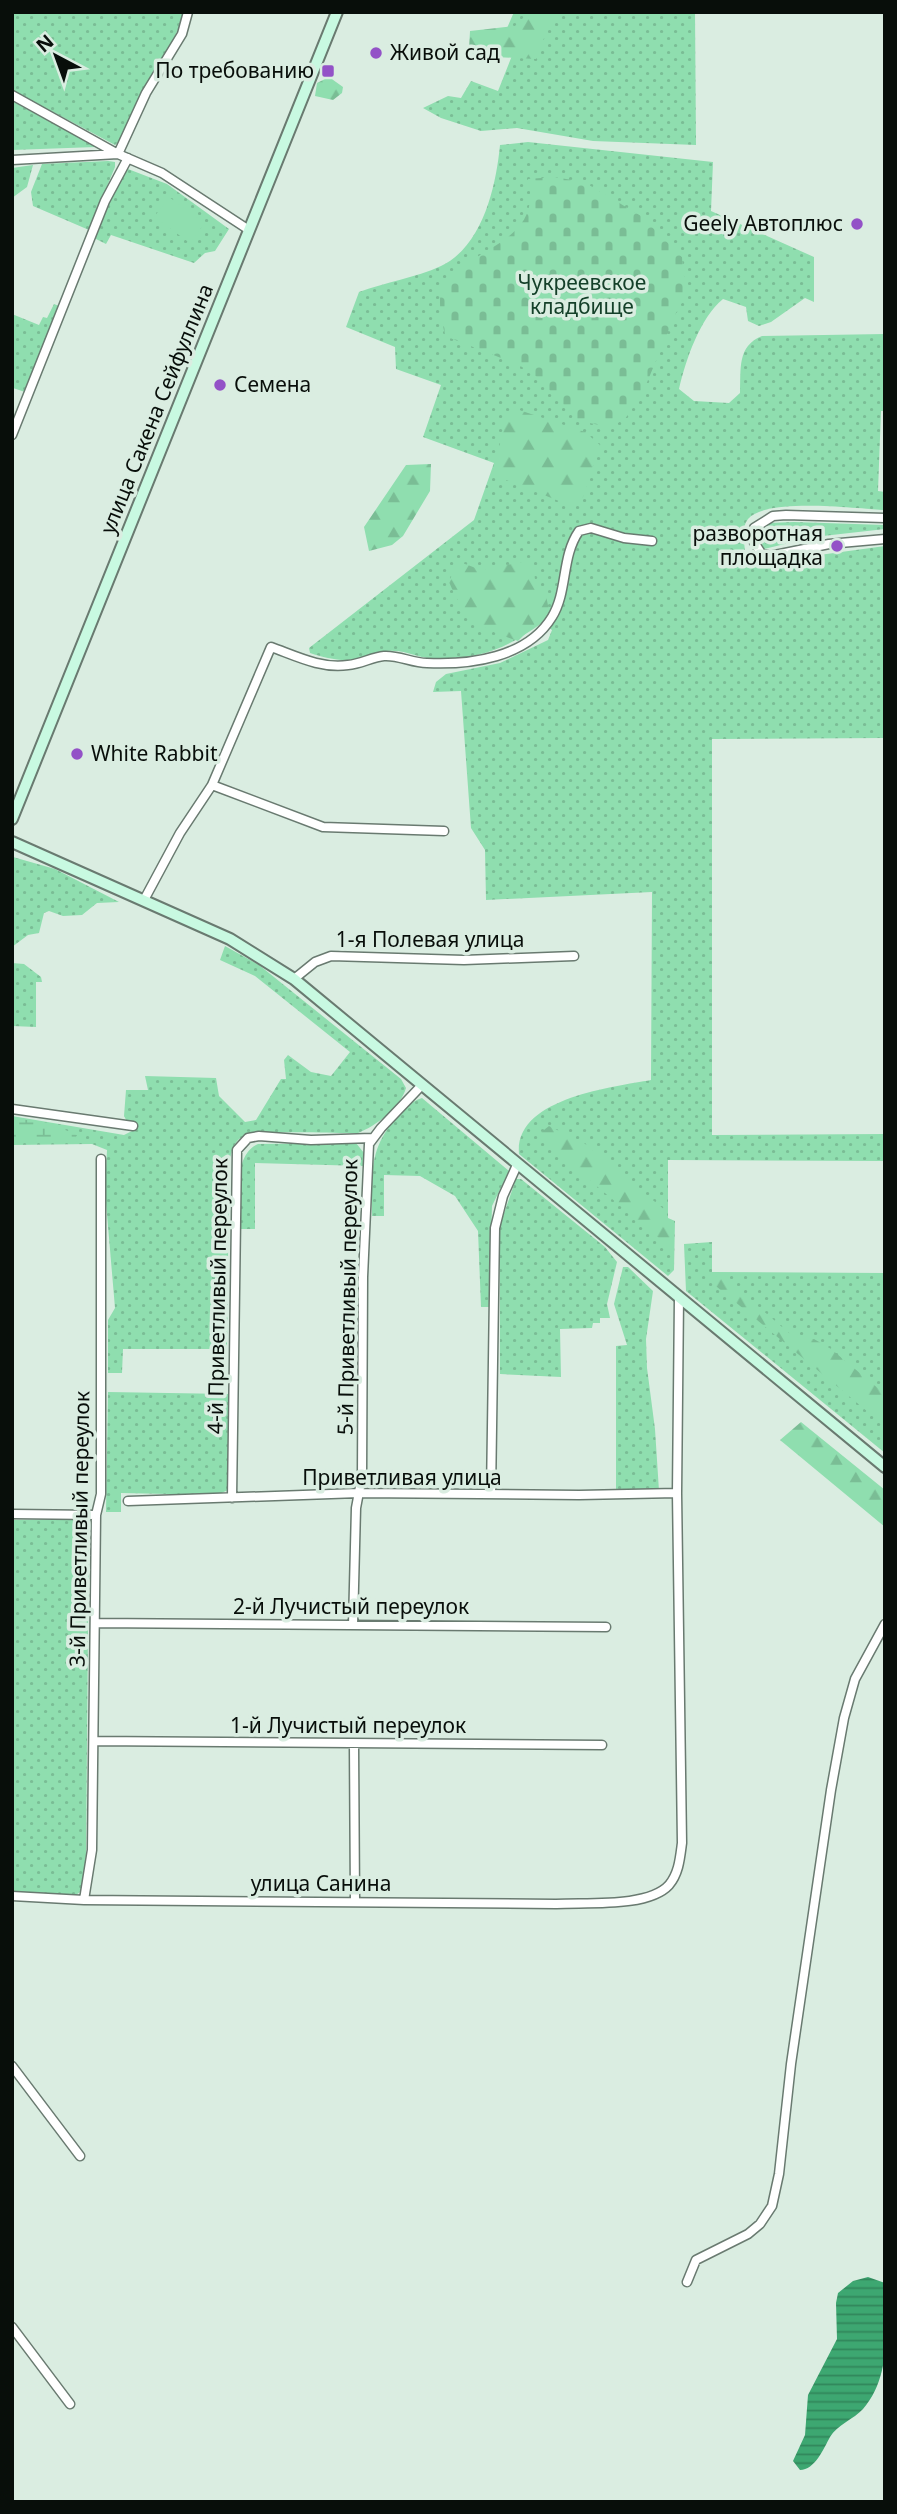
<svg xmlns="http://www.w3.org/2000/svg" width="897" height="2514" font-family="'Noto Sans',sans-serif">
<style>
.grass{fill:url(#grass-dots)}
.forest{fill:url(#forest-firs)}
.wetland{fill:url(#wetland-marsh)}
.cemetery{fill:url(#cemetery-stones)}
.green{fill:#8fdeaf}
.water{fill:url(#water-rules)}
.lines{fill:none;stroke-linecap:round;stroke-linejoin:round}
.minor-casing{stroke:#697a70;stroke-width:11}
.secondary-casing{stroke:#697a70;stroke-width:14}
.minor{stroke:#fff;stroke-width:8}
.secondary{stroke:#c8f9e1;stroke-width:10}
.poi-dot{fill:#9352c7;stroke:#daede1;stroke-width:2.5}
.labels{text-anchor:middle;stroke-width:7;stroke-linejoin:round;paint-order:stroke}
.poi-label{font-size:21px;fill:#080e0a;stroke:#daede1;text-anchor:start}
.park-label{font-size:21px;fill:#144029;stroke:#daede1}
.street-label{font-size:21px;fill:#080e0a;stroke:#daede1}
</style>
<defs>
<pattern id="grass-dots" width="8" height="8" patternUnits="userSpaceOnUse" patternTransform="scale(1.75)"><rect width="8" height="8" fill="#8fdeaf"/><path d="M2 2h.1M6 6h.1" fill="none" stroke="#7abd95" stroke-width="1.8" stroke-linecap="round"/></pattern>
<pattern id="forest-firs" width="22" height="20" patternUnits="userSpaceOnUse" patternTransform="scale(1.75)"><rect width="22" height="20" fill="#8fdeaf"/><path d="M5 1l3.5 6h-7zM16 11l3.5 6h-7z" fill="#7abd95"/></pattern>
<pattern id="wetland-marsh" width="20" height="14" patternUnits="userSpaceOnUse" patternTransform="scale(1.75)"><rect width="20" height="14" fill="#8fdeaf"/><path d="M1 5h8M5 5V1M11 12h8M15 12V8" fill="none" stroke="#7abd95"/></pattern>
<pattern id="cemetery-stones" width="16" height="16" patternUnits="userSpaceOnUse" patternTransform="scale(1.75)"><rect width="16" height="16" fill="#8fdeaf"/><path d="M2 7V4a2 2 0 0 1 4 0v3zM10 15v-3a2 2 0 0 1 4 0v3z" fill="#7abd95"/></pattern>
<pattern id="water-rules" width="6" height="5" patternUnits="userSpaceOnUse" patternTransform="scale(1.75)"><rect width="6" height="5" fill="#3da771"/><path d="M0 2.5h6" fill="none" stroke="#31865b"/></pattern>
</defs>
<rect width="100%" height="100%" fill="#daede1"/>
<path class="grass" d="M12,12H185C169,57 139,95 121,140L115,145L12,90Z
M514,12H695L696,145L593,141L517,128L481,131L441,118L423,108L448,96L461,98L471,81L498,91L515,48L500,44Z
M12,101L96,147L12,150Z
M528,142L713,162L711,211L814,257V302L805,298L771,322L759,326L748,321L746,307L723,299C700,318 686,359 679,389L694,401L729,403L740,393C741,369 737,346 762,336L885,334V411H881L878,491L885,492V510C857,509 766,497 748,519C741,528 744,540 745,551L758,562L773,566L812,556L885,546V738L712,739V1135L885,1134V1161L668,1160V1218L675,1221L674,1270L668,1276L519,1154C514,1098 613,1087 651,1080L652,892L486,900L485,850L471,828L461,691L433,692L436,682L446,674L500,663L548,640L552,630L542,623C504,650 479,660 431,658C419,658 407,651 394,651C380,649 371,657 358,659C341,662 326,658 310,653L309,648L474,520L494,463L423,437L441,385L396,369L395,347L346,327L359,292C386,282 415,278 441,266C483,246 496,186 500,145Z
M108,161L115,162V167L89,230L33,206L31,192L42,164Z
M33,165L27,187L12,198V168Z
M128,169L167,184L229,229L215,251L205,253L194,263L111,235L106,244L94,238L111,195Z
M54,304L59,306L25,392L13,388L12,314L39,325L43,317L47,318Z
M794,522L885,525V529L814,537L764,549L757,533L768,523Z
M13,857L55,869L119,902L97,903L82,915L63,916L49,911L44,913L39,933L28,935L12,947Z
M225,946L259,965L401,1079L406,1088C401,1107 376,1126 358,1133C335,1134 250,1128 238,1140C230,1149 230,1160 229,1171L227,1349H123L122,1373H108V1320L115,1308L105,1191L107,1150L92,1144L12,1145V1116L124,1135L132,1131L124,1116L126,1090H148L145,1076L216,1078L219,1096L245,1122L256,1120L281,1079H286L284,1060L288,1055L311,1072L331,1076L350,1052L255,976L220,960Z
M12,963L24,964L41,977L42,982H36V1027L12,1026Z
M422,1098L509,1171L492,1206L489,1307H481L478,1231L455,1196L420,1176L384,1175V1216H372C372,1176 368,1150 396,1118C405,1108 410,1102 422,1098Z
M356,1143L364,1153L363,1166L255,1163V1229H240C240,1204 231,1156 258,1144Z
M516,1179H521L605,1247L617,1262L607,1304L610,1318H600V1323H593L592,1328L560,1329L561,1377L500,1374V1225Z
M712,1242V1272L885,1273V1453L686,1291L684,1244Z
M623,1267H628L653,1291L646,1339L647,1368L655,1429L659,1491L616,1490V1346L627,1345L614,1304Z
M108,1392L229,1394L228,1490L217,1495L121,1493V1512H106Z
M89,1519L86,1855L82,1891L74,1896L12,1894V1520Z"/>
<path class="forest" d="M525,12H554L536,59L475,56L469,49L470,31L515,26L525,16Z
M329,77L343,87L342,93L333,100L315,96L317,83Z
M516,409L585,432L600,445L583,497L569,505L501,478L493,468L507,419Z
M431,464L430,491L403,536L392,545L369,551L364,527L406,465Z
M532,560L536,586L546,596L549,610L518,641C479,628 465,620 449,582L457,561L481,570Z
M549,1126L584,1143L666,1211V1219L672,1226V1249L557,1153L539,1134Z
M719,1273L796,1339H814L831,1349L885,1394V1426L711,1282Z
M801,1422L885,1490V1527L780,1440Z"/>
<path class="wetland" d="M12,1118L49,1123L77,1135L75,1139H12Z"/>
<path class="cemetery" d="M554,177L584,182L641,216L682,257L686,295L675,315L643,392L625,419L610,427L579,421L537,377L519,365L445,336C443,323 436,300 443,287C470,245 544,244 528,179Z"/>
<path class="green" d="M169,197L205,223L190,243L154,217Z"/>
<path class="water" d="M868,2277L885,2283C885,2324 893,2375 863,2409C854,2419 837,2425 830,2437C824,2448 815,2470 800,2470L793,2461L805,2435L808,2395L837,2339L836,2303L838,2293L853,2281Z"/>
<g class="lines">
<defs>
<path id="minor" d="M12,95L118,154L146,93L182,34L188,12
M12,160L118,154L162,173L249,230
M12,435L105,201L128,158
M885,518L786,515L773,516L754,528L752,539L761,553L770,556L829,544L885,539
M212,785L323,827L444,831
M144,900L180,833L212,785L271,647C296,656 321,669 348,665C361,664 372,657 384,656C399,655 412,663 427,663C470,665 527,658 552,617C568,591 561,557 579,531L591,528L624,538L652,541
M294,979L315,962L331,956L464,960L574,956
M12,1109L133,1126
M491,1494L495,1228L503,1196L517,1165
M232,1498L237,1150L248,1138L259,1136L311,1140L372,1138
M128,1501L359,1493L579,1495L677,1493
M12,1514L96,1515
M95,1623L606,1627
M353,1625L356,1508L362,1476L363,1277L369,1144L381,1128L422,1085
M94,1741L602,1745
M354,1744L355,1902
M12,1896L84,1900L556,1904C585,1902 648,1908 669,1885C679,1873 680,1858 682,1843L677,1493L679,1297
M84,1900L92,1850L96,1515L101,1494V1159
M12,2066L80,2156
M687,2282L696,2260L748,2234L760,2224L772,2206L779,2174L791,2064L831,1790L844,1718L855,1679L885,1624
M12,2327L70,2404"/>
<path id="secondary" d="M12,819L337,12
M12,842L230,939L294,979L885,1467"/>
</defs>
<use href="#minor" class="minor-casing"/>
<use href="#secondary" class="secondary-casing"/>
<use href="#minor" class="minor"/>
<use href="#secondary" class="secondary"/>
</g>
<g class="poi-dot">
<circle cx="376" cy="53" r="7"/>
<rect x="321" y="64" width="14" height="14" rx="3.5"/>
<circle cx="857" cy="224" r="7"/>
<circle cx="220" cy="385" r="7"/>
<circle cx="837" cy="546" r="7"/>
<circle cx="77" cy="754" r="7"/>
</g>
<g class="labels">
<g class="poi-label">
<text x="390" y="60">Живой сад</text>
<text x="314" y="78" text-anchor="end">По требованию</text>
<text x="843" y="231" text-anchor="end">Geely Автоплюс</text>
<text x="234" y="392">Семена</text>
<text x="823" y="541" text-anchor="end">разворотная<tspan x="823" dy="24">площадка</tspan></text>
<text x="91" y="761">White Rabbit</text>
</g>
<g class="park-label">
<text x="582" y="290">Чукреевское<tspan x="582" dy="24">кладбище</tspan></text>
</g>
<g class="street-label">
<text transform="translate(157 409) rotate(-68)" y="7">улица Сакена Сейфуллина</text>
<text x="430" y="947">1-я Полевая улица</text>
<text transform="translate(218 1296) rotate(-89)" y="7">4-й Приветливый переулок</text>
<text transform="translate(348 1297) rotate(-89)" y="7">5-й Приветливый переулок</text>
<text x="402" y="1485">Приветливая улица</text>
<text transform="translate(80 1529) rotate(-89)" y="7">3-й Приветливый переулок</text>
<text x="351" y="1614">2-й Лучистый переулок</text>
<text x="348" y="1733">1-й Лучистый переулок</text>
<text x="321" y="1891">улица Санина</text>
</g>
</g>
<rect width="897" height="2514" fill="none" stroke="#080e0a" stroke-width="28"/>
<g transform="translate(56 56) rotate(319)" stroke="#daede1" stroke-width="5" paint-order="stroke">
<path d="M0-5L12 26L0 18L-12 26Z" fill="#080e0a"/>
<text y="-10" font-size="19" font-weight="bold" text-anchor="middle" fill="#080e0a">N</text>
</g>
</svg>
